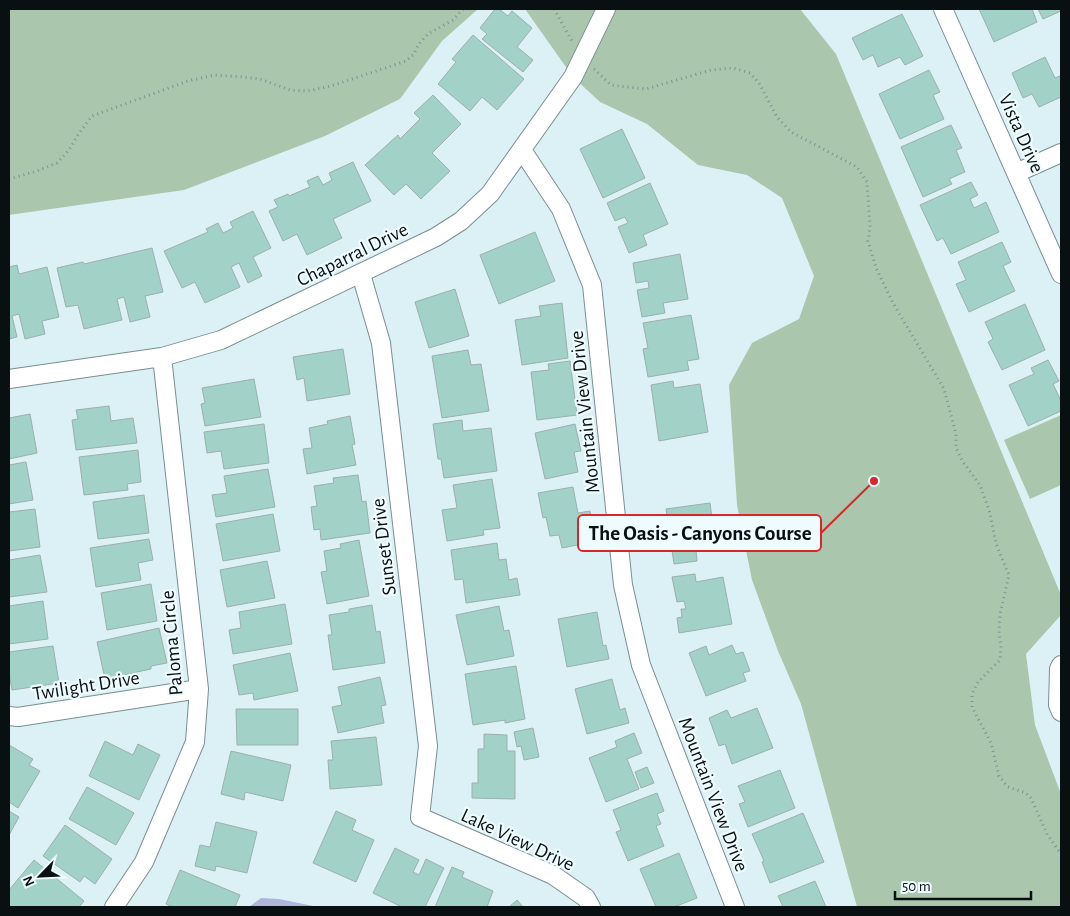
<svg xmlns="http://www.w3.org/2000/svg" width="1070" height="916" font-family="'Alegreya Sans',sans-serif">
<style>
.green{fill:#aac7ae}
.water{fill:#b0b6db}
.building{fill:#a1d1c7;stroke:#9cb0ac}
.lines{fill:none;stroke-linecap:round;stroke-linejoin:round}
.minor-casing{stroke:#7b8e92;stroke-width:20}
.path{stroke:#808f91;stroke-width:3;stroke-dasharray:1 4;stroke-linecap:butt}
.minor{stroke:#fff;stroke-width:18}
.labels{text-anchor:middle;stroke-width:4.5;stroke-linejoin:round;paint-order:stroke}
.street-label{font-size:20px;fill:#091011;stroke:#effcff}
.leader{fill:none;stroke:#d62828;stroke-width:2}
.callout-dot{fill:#d62828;stroke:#effcff;stroke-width:2}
.callout{fill:#effcff;stroke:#d62828;stroke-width:2}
.callout-label{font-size:21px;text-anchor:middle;font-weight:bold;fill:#091011}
</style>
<rect width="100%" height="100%" fill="#dcf1f5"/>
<path class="green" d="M9,9H478L442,41L400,99L325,136L184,190L9,215Z
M525,9H800L836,54L1061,595V615L1026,654L1035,725L1061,794V907H857L801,704L778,651L752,580L737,505L729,385L752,343L799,319L814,276L782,198L747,175L698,165L647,124L600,102L573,77Z
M1061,415V485L1030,499L1004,440Z"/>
<path class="water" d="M261,898L279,899L318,907H249Z"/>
<path class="building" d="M495,9H499L508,16L512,11L532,28L517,47L533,60L523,72L482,39L487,34L480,28Z
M979,9H1032L1037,22L994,42Z
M1038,9H1061V11L1043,19Z
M902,14L923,56L905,65L900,57L878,67L873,55L863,60L852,38Z
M473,35L524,79L497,110L482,97L470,111L438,84L456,62L452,59Z
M1045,57L1055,78L1060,76L1061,79V97L1039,107L1032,94L1023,98L1012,73Z
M929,70L940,92L933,95L944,119L900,139L879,94Z
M433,95L461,124L432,153L450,171L421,199L406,184L394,195L365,165L398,135L400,139L420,119L414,113Z
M951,125L962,148L956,150L965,172L949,179L952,184L923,197L901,147Z
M622,129L645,178L603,198L580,149Z
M353,162L371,201L333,219L342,238L307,255L297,234L283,241L269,211L278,207L274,200L288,194L289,196L310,187L307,181L318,176L323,185L332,180L329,173Z
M971,182L978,195L970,199L974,208L986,202L999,232L951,254L943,238L937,241L920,205Z
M650,183L668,224L643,235L647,245L629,253L618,227L628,223L625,217L615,221L607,203Z
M253,211L271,248L253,257L262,276L248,283L239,263L231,267L240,287L205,303L195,282L182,288L164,251L208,232L206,229L218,223L223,233L233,228L230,222Z
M535,232L555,281L499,304L480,255Z
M1002,242L1011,262L1003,266L1015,291L969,312L956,284L966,280L958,262Z
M152,248L163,292L145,296L150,317L130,322L124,297L117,299L122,320L84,329L78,305L66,307L57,268L83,262L84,264Z
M680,254L688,299L663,303L665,313L642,317L637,290L649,288L648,281L636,283L633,263Z
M17,265L19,274L47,267L59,317L42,321L45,334L25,339L19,314L12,316L17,337L9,339V267Z
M455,289L469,336L429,348L415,302Z
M562,303L568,358L522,365L515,320L541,316L539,306Z
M1025,304L1045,350L1002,370L988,342L993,339L985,322Z
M691,315L699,359L687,361L689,370L648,377L643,349L648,348L643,323Z
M343,349L350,394L307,401L304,378L297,380L293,357Z
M468,350L471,365L481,364L489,411L442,418L432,356Z
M1048,360L1059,381L1053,384L1061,401V411L1028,426L1009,385L1034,374L1031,368Z
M570,361L577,415L537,420L531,372L549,370L548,364Z
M254,379L261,417L205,426L201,404L205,403L202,388Z
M673,381L674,388L700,384L708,432L659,441L651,385Z
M109,406L111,421L133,418L137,443L76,450L72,420L78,419L76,410Z
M30,414L37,453L9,459V418Z
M350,416L355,444L352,445L356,465L307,474L303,449L312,448L309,428L328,424L327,421Z
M462,420L463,431L491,428L497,471L444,478L441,459H438L433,424Z
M264,424L269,463L224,469L221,451L207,453L204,432Z
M575,424L581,451L574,452L578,472L545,479L535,433Z
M138,450L141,482L127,484L128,490L84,495L79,457Z
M26,462L33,500L9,504V465Z
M268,469L275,507L216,517L212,495L227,493L224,476Z
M358,475L362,502L366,501L370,533L321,540L320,529L314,530L311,507L317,506L314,486L334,483L333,478Z
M492,479L500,528L483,530L484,535L447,541L442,510L457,508L453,485Z
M573,487L578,513L590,511L593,531L586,533L588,543L562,548L559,535L550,536L546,517L543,518L538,493Z
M144,495L149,533L98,539L93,502Z
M710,503L712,518L719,517L724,546L696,550L697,561L674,564L666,509Z
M35,509L40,547L9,551V512Z
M273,514L280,551L223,561L216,524Z
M149,539L153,560L138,563L141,580L96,587L90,548Z
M359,540L369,596L327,604L321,572L327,571L324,551L341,548L340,544Z
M497,543L499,560L506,559L509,580L517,578L520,595L466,603L463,579L455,580L451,550Z
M40,555L47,592L9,597V560Z
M267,561L275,598L227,607L220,570Z
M695,574L696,582L723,577L732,624L679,633L677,618L682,617L681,609H686L684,601L677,602L672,577Z
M151,584L157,621L107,630L101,593Z
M43,601L48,639L9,644V606Z
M285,604L292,644L233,654L229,630L241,628L239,612Z
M372,605L376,632L380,631L385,663L333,670L328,635H332L329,615L349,612V609Z
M499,606L504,631L509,630L514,656L467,665L456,615Z
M597,612L603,646L606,645L609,659L567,667L558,619Z
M159,628L167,663L151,666V669L105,679L97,642Z
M732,645L736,654L743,652L750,671L743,673L746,681L706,696L689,653L706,646L709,655Z
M53,646L59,683L12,690L9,674V652Z
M290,653L298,691L254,700L253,693L239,695L233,665Z
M516,666L525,719L505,723V720L473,725L465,674Z
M380,677L386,705L381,706L384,723L338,733L332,707L342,705L338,687Z
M612,679L620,710L625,708L629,723L587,734L575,689Z
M757,708L773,748L732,764L725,744L719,746L709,718L727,710L731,718Z
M236,709H298V745H237Z
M533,728L539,757L524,760L521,746L517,747L514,732Z
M634,733L642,753L627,759L639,789L606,802L589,758L617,747L615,741Z
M484,734L507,735V751H515V799L472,798V783H478V749H484Z
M376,737L382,785L330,789L328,760H333L331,741Z
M105,741L133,755L138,744L160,755L139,800L89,776Z
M9,745L33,759L29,765L40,771L18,808L9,802Z
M231,751L291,765L283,801L245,792L244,800L221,794Z
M647,767L654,783L641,788L635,772Z
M780,770L795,808L748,827L739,804L745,802L738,786Z
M87,787L134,813L116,845L69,819Z
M657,793L664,811L657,814L661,824L656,826L664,846L628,861L616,832L621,830L613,810Z
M9,811L19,817L9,835Z
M336,811L356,820L352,830L374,840L356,882L313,863Z
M803,813L824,862L770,883L762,862L764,861L752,834Z
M216,822L257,832L247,873L216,866L215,871L195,866L200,845L210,847Z
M65,825L112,859L95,884L84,876L80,882L43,856Z
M395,848L419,860L413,872L419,875L426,859L444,868L425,907H402L373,893Z
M679,853L697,898L674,907H656L640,869Z
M34,860L84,901L79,907H9V890Z
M452,867L464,872L462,877L493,891L487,907H435Z
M180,870L240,895L235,907H173L166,904Z
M815,881L826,907H783L778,896Z
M517,900L523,907H509Z"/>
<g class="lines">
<defs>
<path id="minor" d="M943,9L1061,274
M522,150L561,209L592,285L623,585L641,665L735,907
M1016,173L1061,153
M361,274L381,343L428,746L420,817L553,875L586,898L591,907
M9,379L162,357L221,340L436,237L461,221L490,194L573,77L606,9
M1061,665L1059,669L1058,705L1061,712
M9,716L18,717L199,689
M114,907L144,862L195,742L199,689L162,357"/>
</defs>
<use href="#minor" class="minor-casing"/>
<path class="path" d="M554,9L572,41
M594,69L611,85L646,89L711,70L733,68L750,73L759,83L777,117L791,132L857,167L867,182L870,227L868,241L876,268L893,303L944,389L956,434V448L963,462L980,485L990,513L996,544L1009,575L1000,614L999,633L1001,646L1000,660L978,682L972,694V707L991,743L999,776L1008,787L1026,793L1031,798L1047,834L1061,854
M9,179L37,171L57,163L69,150L78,135L92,116L188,81L215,75L243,77L260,79L290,90L307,91L331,86L406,61L414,54L418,45L428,34L453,20L463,9"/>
<use href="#minor" class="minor"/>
</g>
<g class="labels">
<g class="street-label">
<text transform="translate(1022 133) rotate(66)" y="7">Vista Drive</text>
<text transform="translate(352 254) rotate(-26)" y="7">Chaparral Drive</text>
<text transform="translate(584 412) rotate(-96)" y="7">Mountain View Drive</text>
<text transform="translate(383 547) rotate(-97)" y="7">Sunset Drive</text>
<text transform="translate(171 643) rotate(-95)" y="7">Paloma Circle</text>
<text transform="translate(86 685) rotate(-9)" y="7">Twilight Drive</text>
<text transform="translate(714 794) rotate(69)" y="7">Mountain View Drive</text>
<text transform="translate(518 839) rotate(25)" y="7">Lake View Drive</text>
</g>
</g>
<path class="leader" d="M874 481L821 533"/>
<circle class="callout-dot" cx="874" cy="481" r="5"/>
<rect class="callout" x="578" y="515" width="243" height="36" rx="5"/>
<g class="callout-label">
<text x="700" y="540">The Oasis - Canyons Course</text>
</g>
<rect width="1070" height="916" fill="none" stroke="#091011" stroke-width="20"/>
<g transform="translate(40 876) rotate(246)" stroke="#effcff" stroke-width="4" paint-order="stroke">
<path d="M0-4L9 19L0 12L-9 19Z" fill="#091011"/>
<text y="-8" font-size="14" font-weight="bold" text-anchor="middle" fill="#091011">N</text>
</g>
<path d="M895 891v8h136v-8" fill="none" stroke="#091011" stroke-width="2.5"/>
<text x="902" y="891" font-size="15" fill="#091011" stroke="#effcff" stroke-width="4" paint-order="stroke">50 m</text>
</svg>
